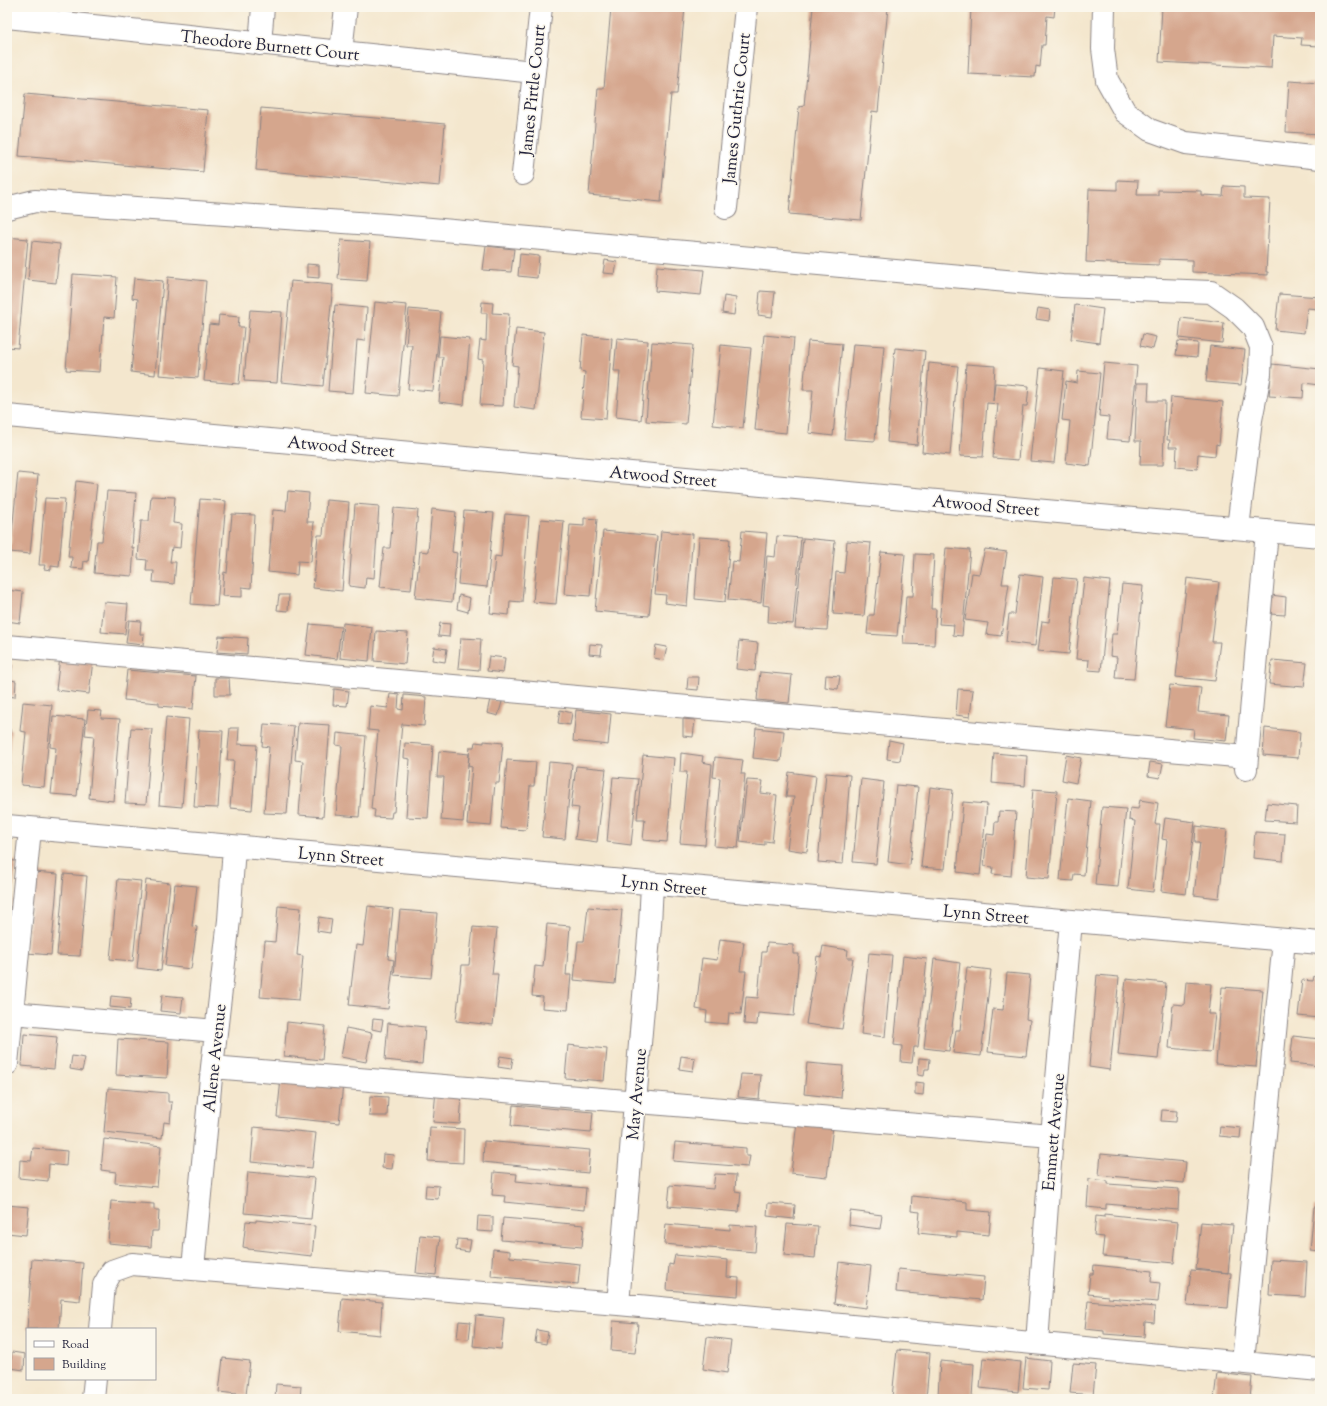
<svg xmlns="http://www.w3.org/2000/svg" width="1327" height="1406" font-family="'Sorts Mill Goudy',serif">
<style>
.building{fill:#d5a68d}
.lines{fill:none;stroke-linecap:round;stroke-linejoin:round}
.minor-casing{stroke:#8b8484;stroke-width:24}
.minor{stroke:#fff;stroke-width:22}
.labels{text-anchor:middle;stroke-width:3;stroke-linejoin:round;paint-order:stroke}
.street-label{font-size:17px;fill:#22223b;stroke:#fbf7ec}
</style>
<rect width="100%" height="100%" fill="#fbf7ec"/>
<filter id="ink" filterUnits="userSpaceOnUse"><feTurbulence type="fractalNoise" baseFrequency=".025" numOctaves="2"/><feDisplacementMap in="SourceGraphic" scale="8" xChannelSelector="R" yChannelSelector="G"/><feConvolveMatrix kernelMatrix="1 2 1 2 8 2 1 2 1" color-interpolation-filters="sRGB"/></filter>
<filter id="wash" filterUnits="userSpaceOnUse"><feTurbulence type="fractalNoise" baseFrequency=".012" numOctaves="4" result="noise"/><feDisplacementMap in="SourceGraphic" scale="16" xChannelSelector="R" yChannelSelector="G"/><feGaussianBlur stdDeviation="0.9" result="paint"/><feColorMatrix in="noise" values="0 0 0 0 0 0 0 0 0 0 0 0 0 0 0 0 0 1.4 0 .05"/><feComposite in="paint" operator="in"/></filter>
<g filter="url(#wash)">
<rect width="100%" height="100%" fill="#f4e7ce"/>
<g id="blocks">
<path class="building" d="M467,7H483V10Z
M611,7H685L677,94H671L661,202L589,195L598,88H604Z
M813,7H888L878,112L872,111L861,220L789,214L799,107L804,106Z
M971,7H1055L1054,17L1047,16L1045,45H1042L1040,67L1036,66L1035,77L968,74Z
M1162,7H1320V46L1301,45L1302,38L1273,36L1271,68L1159,62Z
M1289,81L1320,83V134L1286,132Z
M25,94L208,110L203,172L19,156Z
M261,108L445,124L440,186L256,170Z
M1117,180L1138,181L1137,195H1158V190L1201,191V195L1223,196L1224,186L1244,187V198L1270,199L1266,272H1268V275L1192,272V260L1159,259V265L1086,262L1089,189L1117,190Z
M7,237L28,239L18,348L7,347Z
M341,240L370,242L367,281L338,279Z
M32,241L60,244L56,283L28,280Z
M486,246L514,249L511,272L483,270Z
M520,254L539,256L537,278L518,276Z
M605,260L617,262L615,274L603,273Z
M307,264L319,265V278L307,277Z
M657,266L704,270L701,295L655,291Z
M73,274L117,277L114,318L104,317L100,372L66,370Z
M168,277L206,281L198,378L159,375Z
M134,278L163,281L155,375L131,372L138,299L132,298Z
M291,281L333,285L323,386L281,382Z
M760,291L775,292L772,317L758,315Z
M1279,294L1320,297L1319,309L1307,308L1304,333L1275,330Z
M724,296L736,298L734,315L722,313Z
M375,302L407,305L398,396L366,393Z
M482,302L493,303L492,313L509,314L503,406L480,405L483,360L478,359L480,340L486,341L487,313H481Z
M335,305L367,308L365,341L357,340L353,393L328,391Z
M1075,305L1103,309L1099,343L1071,339Z
M1038,308L1050,310L1049,321L1036,319Z
M409,309L441,312L433,391L408,389L412,345H406Z
M250,310L282,312L277,383L244,381Z
M219,315L239,317L238,327H244L239,384L204,381L209,324L218,325Z
M1181,318L1224,323L1222,343L1179,338Z
M516,329L544,332L536,410L514,407L518,366L512,365Z
M1143,334L1156,337L1153,349L1140,346Z
M583,335L612,338L606,419L581,417L585,372L580,371Z
M764,335L794,338L786,433L755,430Z
M440,336L470,339L464,405L439,402L443,357H438Z
M617,338L648,341L641,420L616,417L620,371H614Z
M808,341L842,344L833,436L809,433L813,390H803Z
M1178,341L1198,343L1197,357L1176,355Z
M652,342L693,345L686,424L646,421Z
M853,344L884,346L875,441L844,439Z
M721,345L751,348L743,428L713,425Z
M1210,346L1245,350L1241,385L1206,382Z
M895,348L925,351L917,445L887,442Z
M929,363L958,366L950,455L922,452Z
M1104,363L1137,366L1130,441L1107,439L1109,417L1099,416Z
M966,364L995,366L993,401L995,383L1029,386L1027,406H1023L1018,460L993,458L998,404L987,403L983,457L960,456Z
M1272,364L1320,369V385L1304,383L1303,398L1269,396Z
M1040,368L1064,371L1054,463L1030,461Z
M1078,371L1100,373L1090,466L1066,463L1070,421L1062,420L1066,381L1077,383Z
M1137,383H1149L1148,401H1165L1163,465H1140L1141,441H1135Z
M1171,397L1223,402L1219,445L1216,444L1215,456L1198,454L1197,469L1176,467L1177,447H1169L1170,440H1167Z
M18,473L38,475L30,554L10,552Z
M76,481L97,484L88,562L84,561L83,569L71,568L72,557H68Z
M107,491L136,493L132,548H134L132,576L94,573L97,541H102Z
M288,491L309,493L307,522H314L311,562L298,561L297,575L268,572L273,510L286,511Z
M151,496L175,497L173,523L182,524L180,548L172,547L170,562H176L174,584L153,582L154,571H146L147,560L138,559L141,521H149Z
M45,498L65,499L59,567L51,566V570L44,569L45,565H39Z
M200,499L226,501L217,606L191,604Z
M326,500L349,502L342,591L313,588L318,535H323Z
M355,504L379,506L374,578L366,577L365,588L349,586Z
M394,508L418,510L411,590L380,587L384,548H390Z
M432,509L456,512L452,552L457,553L452,602L415,598L420,551L428,552Z
M464,511L494,513L487,587L458,584Z
M232,514L255,515L251,588L242,587V597L222,596L224,572L227,573Z
M505,514L529,516L522,602L510,601L509,615L490,613L495,556L501,557Z
M584,518L597,519L590,596L564,594L570,525L584,526Z
M541,519L564,521L556,604L533,602Z
M603,531L657,536L649,616L595,611Z
M661,531L693,534L687,606L665,603L666,595L655,594Z
M742,531L767,533L761,603L728,600L732,561L739,562Z
M777,536L801,538L793,624L768,622L769,606L763,605L767,556L775,557Z
M699,537L730,539L725,602L695,599Z
M803,538L835,541L827,630L795,628Z
M847,541L871,543L864,616L833,614L836,572L844,573Z
M946,548L970,550L962,636L953,635L954,625L939,624Z
M985,549L1007,552L1002,584H1009L1001,636L986,634L988,623L965,620L972,573L979,574Z
M881,552L905,554L897,636L867,634L869,615H874Z
M915,554L934,555L931,609H936L934,645L903,644L906,596H913Z
M1020,574L1043,577L1035,646L1006,642L1009,614H1015Z
M1054,577L1077,579L1069,654L1038,651L1042,621L1049,622Z
M1084,578L1110,581L1101,671L1088,670L1089,660L1076,659Z
M1187,578L1219,582L1212,642H1220L1215,681L1176,677Z
M1122,584L1143,586L1134,679L1115,678L1117,657L1110,656L1112,634H1117Z
M7,590L23,592L20,623L7,621Z
M279,595H289L288,611L277,610Z
M459,595L470,598L468,612L457,609Z
M1271,595L1286,597L1285,615L1270,614Z
M104,602L128,604L125,634L101,632Z
M129,620L141,621L140,634H144L143,645L126,643Z
M343,623L372,627L369,661L340,658Z
M440,623L450,624L449,637L438,636Z
M310,624L341,627L337,659L306,655Z
M376,631L408,633L405,664L374,661Z
M219,636L248,638L247,654L217,652Z
M461,638L481,639L479,670L458,668Z
M739,641L758,643L755,671L736,669Z
M590,644L602,645L601,655L589,654Z
M656,645L667,647L664,660L654,658Z
M434,647L447,649L445,662L432,660Z
M489,656L505,658L503,673L487,671Z
M60,657L93,660L89,694L56,690Z
M1272,660L1307,663L1304,687L1269,684Z
M7,664L12,665L11,680L16,681L15,697L7,696Z
M127,670L196,676L193,709L159,706V703L124,700Z
M760,672L792,675L789,703L757,700Z
M826,675L840,676L838,689L825,687Z
M688,677H699L698,690L687,689Z
M215,678H229L230,695H215Z
M1170,685L1201,688L1198,712L1229,715L1226,741L1193,738L1194,729L1165,726Z
M334,689L349,691L347,706L333,705Z
M958,689L973,690L970,717L956,715Z
M390,694L399,695L398,709L403,710L404,695L426,697L424,726L402,724L394,812H392L391,818L374,817L375,810L371,809L378,731L368,730L370,706L388,708Z
M490,699L502,702L498,716L487,713Z
M23,702L52,705L44,787L21,785L26,732L20,731Z
M88,710L102,711L101,718L120,719L113,801L89,798L94,736L85,735Z
M560,710L572,713L570,725L558,723Z
M576,710L611,714L608,745L573,741Z
M53,716L85,719L77,796L51,794L56,748L50,747Z
M166,717L189,719L182,807L159,805Z
M683,719L695,720L693,737L683,736Z
M298,723L330,725L323,817L299,815L303,761L295,760Z
M264,724L294,726L287,814L264,813L269,747L262,746Z
M131,728L152,729L146,804L125,803Z
M230,728H239L238,744L257,745L252,810L230,808L234,760H227Z
M756,728L784,731L781,761L753,758Z
M1265,728L1300,732L1298,758L1263,755Z
M7,730H11L8,766H7Z
M199,730L223,731L218,808L194,807Z
M337,733L366,736L359,817L336,815L342,746L336,745Z
M889,740L903,743L900,761L887,759Z
M484,741L503,743L499,783H495L491,826L467,824L472,767L468,766L470,747H474L475,742L484,743Z
M405,743L433,745L428,818L406,817L410,759L404,758Z
M439,751L469,754L463,822L441,820L444,777H437Z
M681,753L703,756L702,762L712,764L705,845L680,843L687,772H680Z
M994,753L1027,756L1025,786L992,783Z
M643,755L674,758L667,842L643,840L645,819H637Z
M1066,755L1081,758L1076,783L1062,780Z
M715,757L743,760L741,774H745L738,848L714,846L720,778L713,777Z
M507,760L536,762L534,786H530L526,830L501,828Z
M549,762L572,764L565,839L542,837Z
M1150,762L1163,764L1160,778L1148,776Z
M576,766L606,769L597,842L575,839L579,808L571,807Z
M789,772L816,776L807,852L787,849L794,797H786Z
M826,773L850,775L843,864L818,862Z
M613,777L638,779L631,845L607,842Z
M861,779L884,782L876,864L853,862Z
M747,780L763,781L761,793L777,795L772,842L765,841V845L740,842Z
M896,785L918,787L910,865L888,862Z
M930,787L953,790L945,869L921,867Z
M1033,789L1057,791L1049,879L1026,877Z
M1068,798L1091,801L1084,875L1074,874L1073,881L1060,880Z
M1140,800L1158,803L1155,824H1160L1153,892L1128,889L1135,821L1129,820L1130,808L1138,809Z
M963,802L987,804L980,875L957,872Z
M1267,803L1297,806L1296,822L1265,820Z
M1102,807L1126,809L1118,887L1095,885Z
M999,811L1016,812L1011,876L992,874L993,867L984,866L987,834L994,835L995,822H998Z
M1165,818L1195,822L1186,894L1161,891L1167,840L1162,839Z
M1196,826L1227,830L1219,898L1194,895L1200,842H1195Z
M1255,832L1285,834L1283,861L1253,858Z
M7,860L16,861L12,907H7Z
M34,872L58,874L51,955L27,953Z
M64,874L87,876L80,956L57,955Z
M118,879L141,881L133,961L110,959Z
M146,880L170,883L161,971L137,968Z
M175,884L197,886L192,926L197,927L191,969L165,966Z
M278,906L301,908L297,955L303,956L299,1000L260,997L265,941L275,942Z
M368,906L393,909L388,959L394,960L388,1009L349,1005L356,945L363,946Z
M588,907L622,910L615,984L574,980L578,941H584Z
M400,910L437,913L431,978L394,975Z
M319,917L332,919L330,933L317,931Z
M547,924L570,926L566,975H571L568,1010L542,1008L543,997L532,996L535,966L543,967Z
M473,927L497,929L492,974H498L493,1025L456,1021L462,965H469Z
M720,939L744,942L740,971H746L741,1014L729,1013L728,1024L706,1022L707,1011L696,1009L702,958L717,960Z
M767,943L793,945V954H799L794,1016L758,1013L757,1025L744,1024L746,997L758,998L762,952H766Z
M823,946L848,950L847,958H853L842,1029L806,1024L817,956L821,957Z
M869,953L892,955L885,1037L861,1034Z
M903,956L927,959L918,1047H914L912,1063L901,1062L902,1046L894,1045Z
M934,959L960,963L949,1051L924,1048Z
M967,967L991,970L981,1056L953,1053L956,1030H960Z
M1007,973L1030,975L1026,1019L1030,1020L1026,1056L988,1052L993,1009L1003,1010Z
M1097,975L1119,977L1110,1070L1089,1067Z
M1314,976L1320,977V1018L1298,1016L1302,980L1313,981Z
M1126,979L1166,983L1158,1059L1118,1055Z
M1186,982L1211,984L1208,1014H1215L1211,1052L1169,1048L1173,1004L1184,1005Z
M1222,987L1263,990L1256,1067L1216,1064Z
M162,995L183,997L181,1013L160,1011Z
M111,996L131,998L130,1009L110,1007Z
M373,1019L383,1020L381,1031L372,1029Z
M287,1022L325,1026L322,1060L284,1056Z
M388,1023L425,1027L422,1064L385,1060Z
M346,1028L372,1033L366,1062L341,1057Z
M24,1034L57,1037L54,1069L22,1066Z
M1293,1036L1320,1039V1066L1290,1063Z
M118,1039L169,1042L167,1078L116,1075Z
M568,1045L607,1049L604,1081L565,1078Z
M72,1056L85,1058L82,1071L70,1069Z
M500,1056L513,1058L511,1069L498,1067Z
M681,1056L695,1058L693,1071L679,1069Z
M919,1058L930,1059L929,1069H925L924,1076L918,1075Z
M807,1063L843,1066L841,1098L804,1094Z
M741,1074L761,1075L759,1099L738,1097Z
M281,1079L343,1084L339,1123L277,1117Z
M915,1082L924,1083L923,1095L915,1094Z
M108,1088L168,1093V1102H172L170,1123L164,1122L162,1138L104,1132Z
M436,1091L462,1093L460,1124L433,1122Z
M370,1096L388,1097L387,1116H369Z
M513,1105L593,1112L591,1133L511,1126Z
M1162,1110L1177,1111L1176,1122L1161,1121Z
M797,1122L833,1126L827,1177L791,1173Z
M1220,1126L1241,1128L1240,1138L1219,1136Z
M254,1127L316,1133L312,1168L251,1162Z
M430,1127L464,1129L463,1163L428,1161Z
M104,1139L161,1146L157,1187L115,1183L116,1172L101,1170Z
M484,1141L590,1150L588,1173L483,1162Z
M675,1142L746,1148V1156H750L748,1167L673,1161Z
M33,1148L67,1151L66,1166L49,1164L48,1181L19,1178L20,1160L31,1161Z
M383,1154L394,1155L392,1169L382,1168Z
M1101,1154L1186,1162L1184,1183L1099,1175Z
M248,1172L315,1178L311,1219L244,1213Z
M494,1172L517,1174L516,1181L586,1188L584,1210L504,1202L505,1196L492,1195Z
M715,1174L736,1175L735,1191L741,1192L739,1212L668,1206L670,1185L713,1189Z
M1089,1179L1108,1181V1184L1179,1189L1178,1210L1106,1204V1209L1087,1207Z
M426,1185L439,1186L438,1199L425,1198Z
M912,1196L967,1202V1210L991,1212L989,1235L957,1232V1237L918,1233L920,1212L911,1211Z
M111,1201L154,1204V1210H159L158,1231H152L151,1247L108,1243Z
M768,1203L795,1205L794,1219L767,1216Z
M7,1205L29,1207L26,1235L7,1233Z
M1314,1207L1320,1208V1252L1310,1251Z
M850,1211L882,1215L880,1229L849,1225Z
M1104,1214L1178,1222L1174,1263L1102,1256L1104,1237L1094,1236L1096,1216L1104,1217Z
M478,1216L493,1217V1232L477,1231Z
M503,1218L584,1225L582,1247L501,1240Z
M256,1220L315,1226L312,1256L248,1249V1248L243,1247L246,1221L256,1222Z
M1201,1222L1233,1225L1228,1273L1196,1269Z
M666,1224L730,1230V1225L757,1227L755,1252L664,1244Z
M787,1224L818,1226L815,1258L784,1255Z
M420,1235L440,1237L436,1275L416,1273Z
M457,1239L471,1240L469,1252L456,1250Z
M493,1249L510,1251V1257L580,1264L578,1284L491,1276Z
M675,1255L728,1260L727,1277L739,1278L738,1296L667,1290L669,1264L673,1265Z
M32,1259L83,1263L80,1301L61,1299L59,1329H27Z
M1271,1260L1307,1262L1305,1297L1269,1295Z
M839,1262L871,1266L866,1308L834,1304Z
M1094,1265L1152,1271L1151,1282L1160,1283L1158,1302L1108,1298V1296L1088,1294L1090,1274H1093Z
M898,1269L984,1277L982,1300L896,1292Z
M1191,1270L1231,1273L1228,1308L1187,1305Z
M342,1298L382,1302L380,1335L339,1331Z
M1088,1301L1155,1307L1154,1323L1145,1322L1144,1337L1104,1334V1331L1085,1329Z
M476,1315L504,1318L501,1349L473,1346Z
M459,1321L471,1322L469,1339L457,1338Z
M613,1321L638,1323L635,1353L611,1351Z
M537,1330L548,1332L546,1344L535,1342Z
M707,1337L731,1340L727,1373L703,1369Z
M897,1350L930,1353L926,1399L892,1397Z
M12,1352L25,1354L24,1370L10,1368Z
M223,1358L250,1361L246,1395L219,1392Z
M983,1358L1021,1362L1018,1392L980,1388Z
M1026,1358L1050,1361L1048,1390L1023,1388Z
M940,1361L974,1364L972,1398L938,1396Z
M1073,1363L1096,1365L1093,1395L1070,1393Z
M1217,1373L1252,1377L1250,1399H1214Z
M276,1384L301,1386L300,1399H275Z"/>
</g>
</g>
<g filter="url(#ink)">
<use href="#blocks" fill-opacity="0" stroke="#8b8484" stroke-width="1"/>
<g class="lines">
<defs>
<path id="minor" d="M1104,7L1103,49L1107,80L1125,112L1150,130L1186,143L1320,158
M7,17L534,72
M260,44L263,7
M341,52L346,7
M523,174L541,7
M7,208L35,201L387,225L1062,286L1211,292L1234,308L1253,327L1261,347L1260,374L1251,420L1238,528
M726,208L746,7
M7,416L1320,536
M7,646L1247,757
M1246,769L1267,531
M7,826L1320,943
M12,1013L216,1031
M7,1064L30,829
M212,1067L1052,1136
M193,1268L212,1067L229,920L234,847
M618,1304L650,925L652,884
M100,1329L104,1285L112,1271L132,1264L618,1304L1320,1370
M1037,1343L1052,1136L1071,921
M1243,1362L1284,940
M93,1399L95,1379"/>
</defs>
<use href="#minor" class="minor-casing"/>
<use href="#minor" class="minor"/>
</g>
</g>
<g class="labels">
<g class="street-label">
<text transform="translate(270 45) rotate(6)" y="6">Theodore Burnett Court</text>
<text transform="translate(532 90) rotate(-84)" y="6">James Pirtle Court</text>
<text transform="translate(736 108) rotate(-84)" y="6">James Guthrie Court</text>
<text transform="translate(341 446) rotate(5)" y="6">Atwood Street</text>
<text transform="translate(663 476) rotate(5)" y="6">Atwood Street</text>
<text transform="translate(986 505) rotate(5)" y="6">Atwood Street</text>
<text transform="translate(341 856) rotate(5)" y="6">Lynn Street</text>
<text transform="translate(664 885) rotate(6)" y="6">Lynn Street</text>
<text transform="translate(986 914) rotate(5)" y="6">Lynn Street</text>
<text transform="translate(214 1058) rotate(-84)" y="6">Allene Avenue</text>
<text transform="translate(636 1094) rotate(-85)" y="6">May Avenue</text>
<text transform="translate(1053 1132) rotate(-85)" y="6">Emmett Avenue</text>
</g>
</g>
<rect width="1327" height="1406" fill="none" stroke="#fbf7ec" stroke-width="24"/>
<rect x="26" y="1328" width="130" height="52" fill="#fbf7ec" stroke="#a4a2a5"/>
<rect x="34" y="1341" width="20" height="6" fill="#ffffff" stroke="#a4a2a5"/>
<text x="62" y="1348" font-size="12" fill="#22223b">Road</text>
<rect x="34" y="1358" width="20" height="12" fill="#d5a68d" stroke="#a4a2a5"/>
<text x="62" y="1368" font-size="12" fill="#22223b">Building</text>
</svg>
